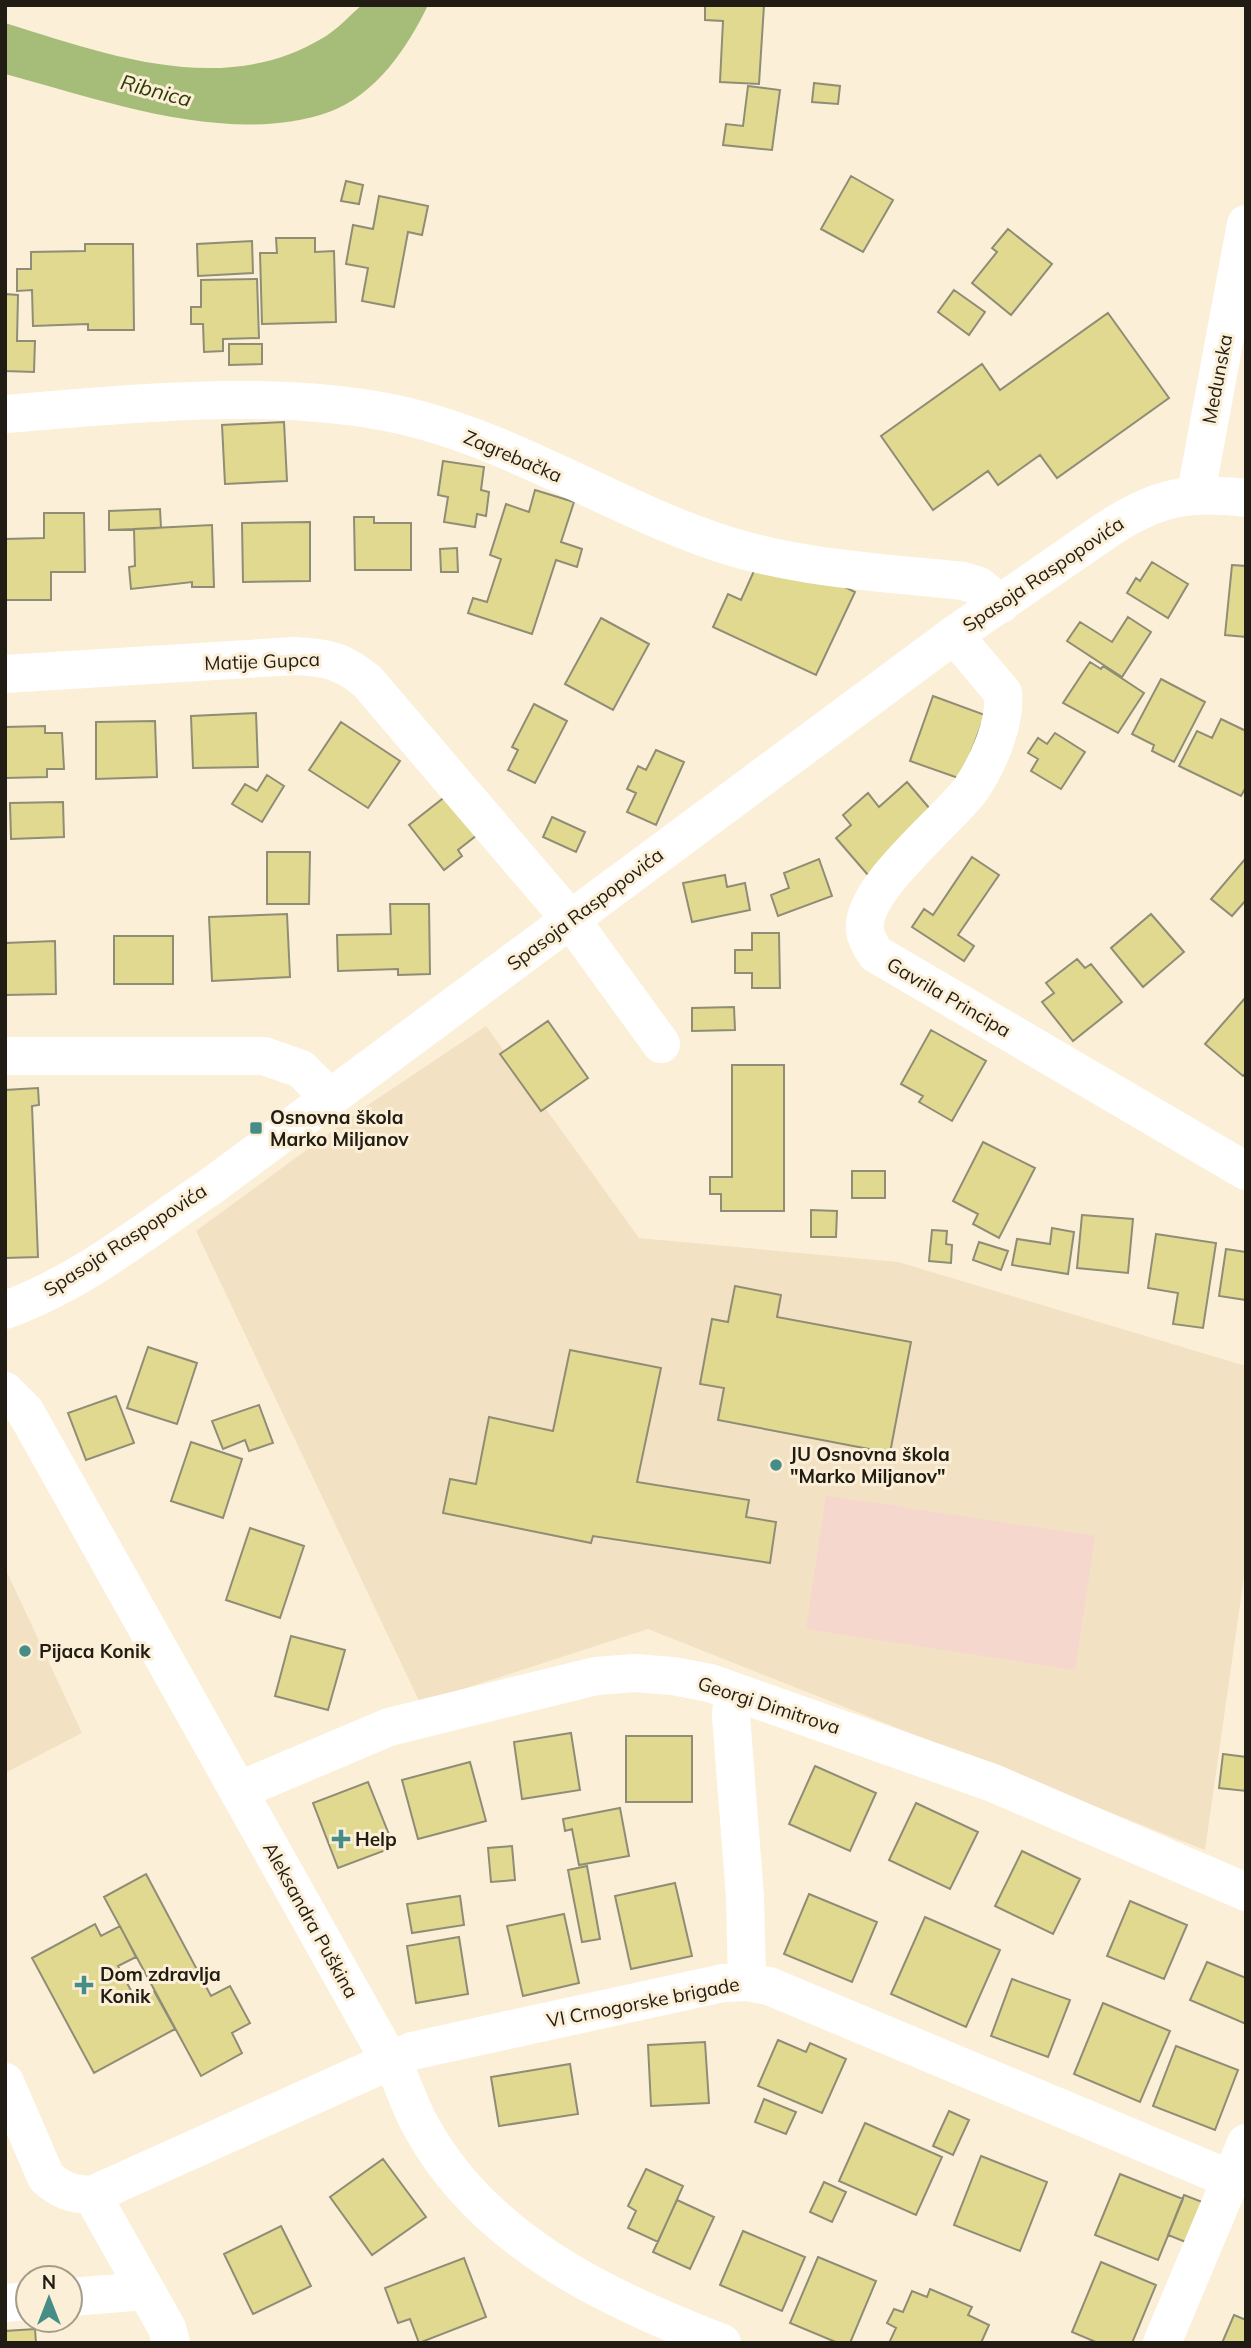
<svg xmlns="http://www.w3.org/2000/svg" width="1251" height="2348" font-family="Mulish,sans-serif">
<style>
.built{fill:#f3e1c3}
.green{fill:#f5d7cd}
.water{fill:#a6bd7a}
.building{fill:#e1d990;stroke:#8f8d76;stroke-width:2}
.lines{fill:none;stroke-linecap:round;stroke-linejoin:round}
.minor{stroke:#fff;stroke-width:38}
.poi-dot{fill:#468d87;stroke:#fcefd7;stroke-width:2.5}
.labels{text-anchor:middle;stroke-width:6;stroke-linejoin:round;paint-order:stroke}
.street-label{font-size:19px;fill:#211c14;stroke:#fcefd7}
.poi-label{font-size:19px;font-weight:bold;fill:#211c14;stroke:#fcefd7;text-anchor:start}
.water-label{font-size:21px;font-style:italic;fill:#2d3b08;stroke:#fcefd7}
</style>
<rect width="100%" height="100%" fill="#fcefd7"/>
<path class="built" d="M486,1026L639,1238L898,1262L1246,1366V1563L1205,1850L648,1629L420,1703L196,1231L365,1107Z
M5,1568L82,1733L5,1773Z"/>
<path class="green" d="M826,1496L905,1507V1515L906,1508L1095,1536L1075,1670L806,1629Z"/>
<path class="water" d="M362,5H428C408,47 376,95 329,112C230,147 102,100 5,74V23C106,54 221,98 321,39C336,31 349,16 362,5Z"/>
<path class="building" d="M705,5H764L759,84L720,82L723,21L705,20Z
M814,83L840,86L838,104L812,102Z
M748,86L780,90L772,150L723,145L726,124L743,126Z
M851,176L893,200L863,252L821,229Z
M346,181L363,185L359,204L341,201Z
M379,196L428,206L422,235L408,232L394,307L362,301L368,268L346,264L353,225L373,229Z
M1008,229L1052,264L1011,315L972,283L997,252L992,248Z
M276,238H315V252L334,251L336,322L262,324L260,253H277Z
M252,241L253,273L198,276L197,244Z
M85,244H133L134,330H88V324L33,326L32,290L17,291V269H31V252L85,251Z
M257,279L259,338L223,339V351L204,352L203,324H191V307H201V280Z
M954,290L985,312L969,335L938,312Z
M5,294L18,295L17,341H35L34,372L5,371Z
M1108,313L1169,398L1057,478L1040,455L998,485L988,471L933,510L881,436L982,364L1000,390Z
M229,344H262V364L229,365Z
M284,422L287,481L225,484L222,425Z
M443,461L484,467L481,490L489,492L486,516L477,514L475,527L444,522L448,497L438,495Z
M535,490L574,502L561,542L582,549L577,567L556,560L532,634L468,613L473,598L487,602L501,559L490,555L506,504L529,512Z
M160,509L161,528L109,530V511Z
M44,513H84L85,572H51V600H5V539L44,538Z
M354,517H374V523H411V570H355Z
M310,522V581L243,582L242,523Z
M212,525L214,587H192V582L131,589L129,567L135,566L134,529Z
M457,548L458,572H441L440,549Z
M758,562L822,576L855,592L816,675L713,627L728,594L741,600Z
M1152,562L1188,584L1168,618L1127,593L1136,578L1140,581Z
M1232,565L1246,566V637L1225,635Z
M1128,617L1151,632L1122,677L1067,641L1080,622L1112,642Z
M601,618L649,644L613,710L565,684Z
M1090,662L1101,669L1103,666L1144,693L1118,733L1063,703Z
M1161,679L1205,702L1174,762L1152,751L1154,745L1132,734Z
M933,696L985,715L961,779L910,761Z
M534,704L567,721L535,783L508,770L518,750L512,747Z
M256,713L258,767L193,768L191,716Z
M1221,719L1246,731V787L1241,796L1179,766L1197,731L1212,738Z
M155,721L157,777L96,779V722Z
M341,722L400,761L368,808L309,770Z
M45,726V733H62L64,769H47V777L5,778V727Z
M1055,733L1085,752L1061,789L1031,771L1038,759L1028,753L1038,738L1047,744Z
M656,750L684,762L656,825L627,812L636,793L627,789L638,766L646,770Z
M267,775L284,786L262,822L232,804L245,784L257,791Z
M907,782L936,816L868,875L836,838L851,825L843,815L868,793L879,807Z
M446,796L477,835L458,850L462,856L444,870L409,825Z
M63,802L64,837L11,839L10,803Z
M552,817L585,832L576,852L543,837Z
M267,852H310L309,904H267Z
M972,857L999,875L958,935L974,946L964,961L912,927L924,909L933,915Z
M1246,858V900L1232,916L1211,899Z
M819,859L832,896L778,916L771,895L789,888L784,873Z
M725,875L727,887L745,883L750,910L692,922L683,883Z
M390,904H429L430,974L398,975V969L338,971L337,935L391,934Z
M287,914L290,977L212,981L209,917Z
M1151,914L1184,952L1143,987L1111,948Z
M752,933H779L780,988H752V973H735V950H752Z
M114,936H173V984H114Z
M55,941L56,994L5,995V943Z
M1077,959L1085,968L1091,964L1122,1002L1073,1041L1042,1002L1054,993L1046,983Z
M1246,997V1073L1243,1076L1205,1044Z
M734,1007L735,1030L692,1031V1008Z
M548,1021L588,1078L541,1111L500,1054Z
M931,1030L986,1061L952,1121L919,1102L923,1096L901,1084Z
M732,1065H784V1211H721V1194H710V1177H732Z
M38,1088L39,1105L32,1106L38,1257L5,1258V1090Z
M983,1142L1035,1168L999,1238L973,1224L978,1214L953,1201Z
M852,1171H885V1198H852Z
M811,1210L837,1211L836,1237H811Z
M1082,1215L1133,1219L1128,1273L1077,1268Z
M1052,1228L1074,1232L1068,1274L1012,1265L1017,1239L1050,1244Z
M932,1230L947,1231L946,1244L952,1245L951,1263L929,1261Z
M1156,1234L1216,1243L1203,1328L1173,1324L1178,1293L1148,1288Z
M979,1242L1008,1251L1001,1270L973,1260Z
M1226,1249L1246,1252V1300L1219,1296Z
M735,1286L781,1295L777,1317L911,1342L890,1453L718,1420L724,1388L700,1384L712,1319L728,1322Z
M148,1347L197,1363L177,1424L127,1408Z
M570,1350L661,1368L637,1482L749,1500L746,1517L776,1522L770,1563L593,1536L591,1543L443,1513L450,1479L476,1484L489,1417L553,1431Z
M116,1396L134,1443L86,1460L68,1413Z
M259,1405L273,1443L249,1451L245,1440L223,1449L212,1421Z
M191,1442L242,1459L223,1518L171,1501Z
M250,1528L304,1546L280,1618L226,1600Z
M291,1636L345,1650L328,1710L275,1696Z
M571,1733L580,1790L522,1799L514,1742Z
M626,1736H692V1802H626Z
M1223,1754L1246,1757V1791L1219,1788Z
M470,1762L486,1821L418,1839L402,1780Z
M815,1766L876,1793L850,1851L789,1824Z
M368,1782L394,1847L338,1868L313,1803Z
M916,1803L978,1832L950,1889L889,1860Z
M620,1808L629,1856L579,1865L572,1829L565,1831L563,1819Z
M512,1846L515,1880L491,1882L488,1848Z
M1022,1851L1080,1879L1053,1934L995,1906Z
M587,1866L600,1939L582,1942L568,1870Z
M146,1874L211,1996L230,1986L250,2023L232,2033L242,2053L201,2076L104,1897Z
M675,1883L692,1956L631,1969L615,1896Z
M809,1894L877,1922L852,1982L784,1954Z
M460,1896L464,1925L412,1933L407,1904Z
M1130,1901L1187,1925L1164,1979L1107,1956Z
M564,1914L579,1983L523,1996L507,1926Z
M925,1917L1000,1950L966,2027L891,1994Z
M95,1924L101,1936L120,1926L136,1957L118,1966L136,2000L154,1991L175,2029L94,2073L32,1958Z
M459,1937L468,1994L416,2003L407,1946Z
M1207,1962L1246,1978V2024L1190,2000Z
M1012,1979L1070,2000L1048,2057L991,2036Z
M1103,2003L1170,2031L1140,2102L1074,2074Z
M778,2040L806,2052L810,2043L846,2059L822,2113L758,2086Z
M705,2042L709,2103L651,2106L648,2045Z
M1176,2046L1238,2070L1215,2130L1153,2106Z
M570,2064L578,2114L499,2126L491,2077Z
M764,2099L796,2112L786,2134L755,2122Z
M949,2111L969,2120L953,2155L933,2146Z
M865,2123L942,2157L916,2215L839,2181Z
M981,2156L1047,2182L1020,2251L954,2225Z
M383,2159L426,2217L372,2255L330,2197Z
M646,2169L683,2186L658,2242L628,2228L636,2211L628,2206Z
M1120,2174L1183,2199L1158,2260L1095,2235Z
M824,2182L846,2192L832,2222L810,2212Z
M1184,2195L1205,2203L1188,2243L1168,2235Z
M677,2200L714,2217L690,2269L653,2252Z
M281,2226L311,2286L253,2314L224,2254Z
M743,2231L805,2257L782,2311L720,2285Z
M818,2257L876,2281L850,2343H838L790,2323Z
M464,2258L486,2317L419,2343L410,2319L398,2323L385,2288Z
M1101,2262L1156,2285L1132,2343H1098L1072,2332Z
M930,2289L972,2307L968,2315L989,2325L981,2343H889L896,2328L887,2323L894,2309L903,2312L912,2291L927,2297Z
M1234,2315L1246,2320V2343H1222Z
M35,2329L36,2343H5V2331Z"/>
<g class="lines">
<path class="minor" d="M5,414C131,404 281,387 405,416C511,441 606,503 708,539C788,568 879,572 963,581L979,586L1001,604
M1196,493L1246,224
M954,635L1003,693C1006,723 988,764 971,789C948,821 860,889 865,930C866,939 871,947 876,954L1246,1171
M5,674L295,656C328,658 341,660 367,681L571,920L661,1044
M5,1056H264L301,1069L329,1097
M5,1310C80,1284 145,1230 210,1187L954,635L1108,529C1157,497 1188,491 1246,498
M5,1391L25,1411L400,2079C407,2095 413,2113 422,2128C485,2242 606,2298 722,2343
M733,1691L731,1716L745,1897L747,1982
M238,1791L389,1727L596,1676L634,1673L673,1676L710,1683L993,1783L1246,1892
M5,2082L46,2177C61,2191 72,2194 92,2195L412,2051L723,1983L747,1982L769,1986L1230,2179
M92,2195L167,2328L171,2343
M70,2297L146,2291
M5,2303L28,2301
M1162,2343L1246,2143"/>
</g>
<g class="poi-dot">
<rect x="249" y="1121" width="14" height="14" rx="3.5"/>
<circle cx="776" cy="1465" r="7"/>
<circle cx="25" cy="1651" r="7"/>
<path d="M337.5 1828.5h7v7h7v7h-7v7h-7v-7h-7v-7h7z"/>
<path d="M80.5 1974.5h7v7h7v7h-7v7h-7v-7h-7v-7h7z"/>
</g>
<g class="labels">
<g class="street-label">
<text transform="translate(1217 379) rotate(-79)" y="7">Medunska</text>
<text transform="translate(513 456) rotate(23)" y="7">Zagrebačka</text>
<text transform="translate(1043 574) rotate(-34)" y="7">Spasoja Raspopovića</text>
<text transform="translate(262 661) rotate(-2)" y="7">Matije Gupca</text>
<text transform="translate(585 909) rotate(-37)" y="7">Spasoja Raspopovića</text>
<text transform="translate(949 997) rotate(30)" y="7">Gavrila Principa</text>
<text transform="translate(125 1240) rotate(-33)" y="7">Spasoja Raspopovića</text>
<text transform="translate(769 1705) rotate(18)" y="7">Georgi Dimitrova</text>
<text transform="translate(311 1920) rotate(61)" y="7">Aleksandra Puškina</text>
<text transform="translate(643 2002) rotate(-11)" y="7">VI Crnogorske brigade</text>
</g>
<g class="poi-label">
<text x="270" y="1124">Osnovna škola<tspan x="270" dy="22">Marko Miljanov</tspan></text>
<text x="790" y="1461">JU Osnovna škola<tspan x="790" dy="22">"Marko Miljanov"</tspan></text>
<text x="39" y="1658">Pijaca Konik</text>
<text x="355" y="1846">Help</text>
<text x="100" y="1981">Dom zdravlja<tspan x="100" dy="22">Konik</tspan></text>
</g>
<g class="water-label">
<text transform="translate(156 91) rotate(15)" y="7">Ribnica</text>
</g>
</g>
<rect width="1251" height="2348" fill="none" stroke="#211c14" stroke-width="14"/>
<g transform="translate(49 2299)"><circle r="33" fill="#fcefd7" stroke="#a49b89" stroke-width="2"/>
<path d="M0-5L12 26L0 18L-12 26Z" fill="#468d87"/>
<text y="-10" font-size="19" font-weight="bold" text-anchor="middle" fill="#211c14">N</text>
</g>
</svg>
